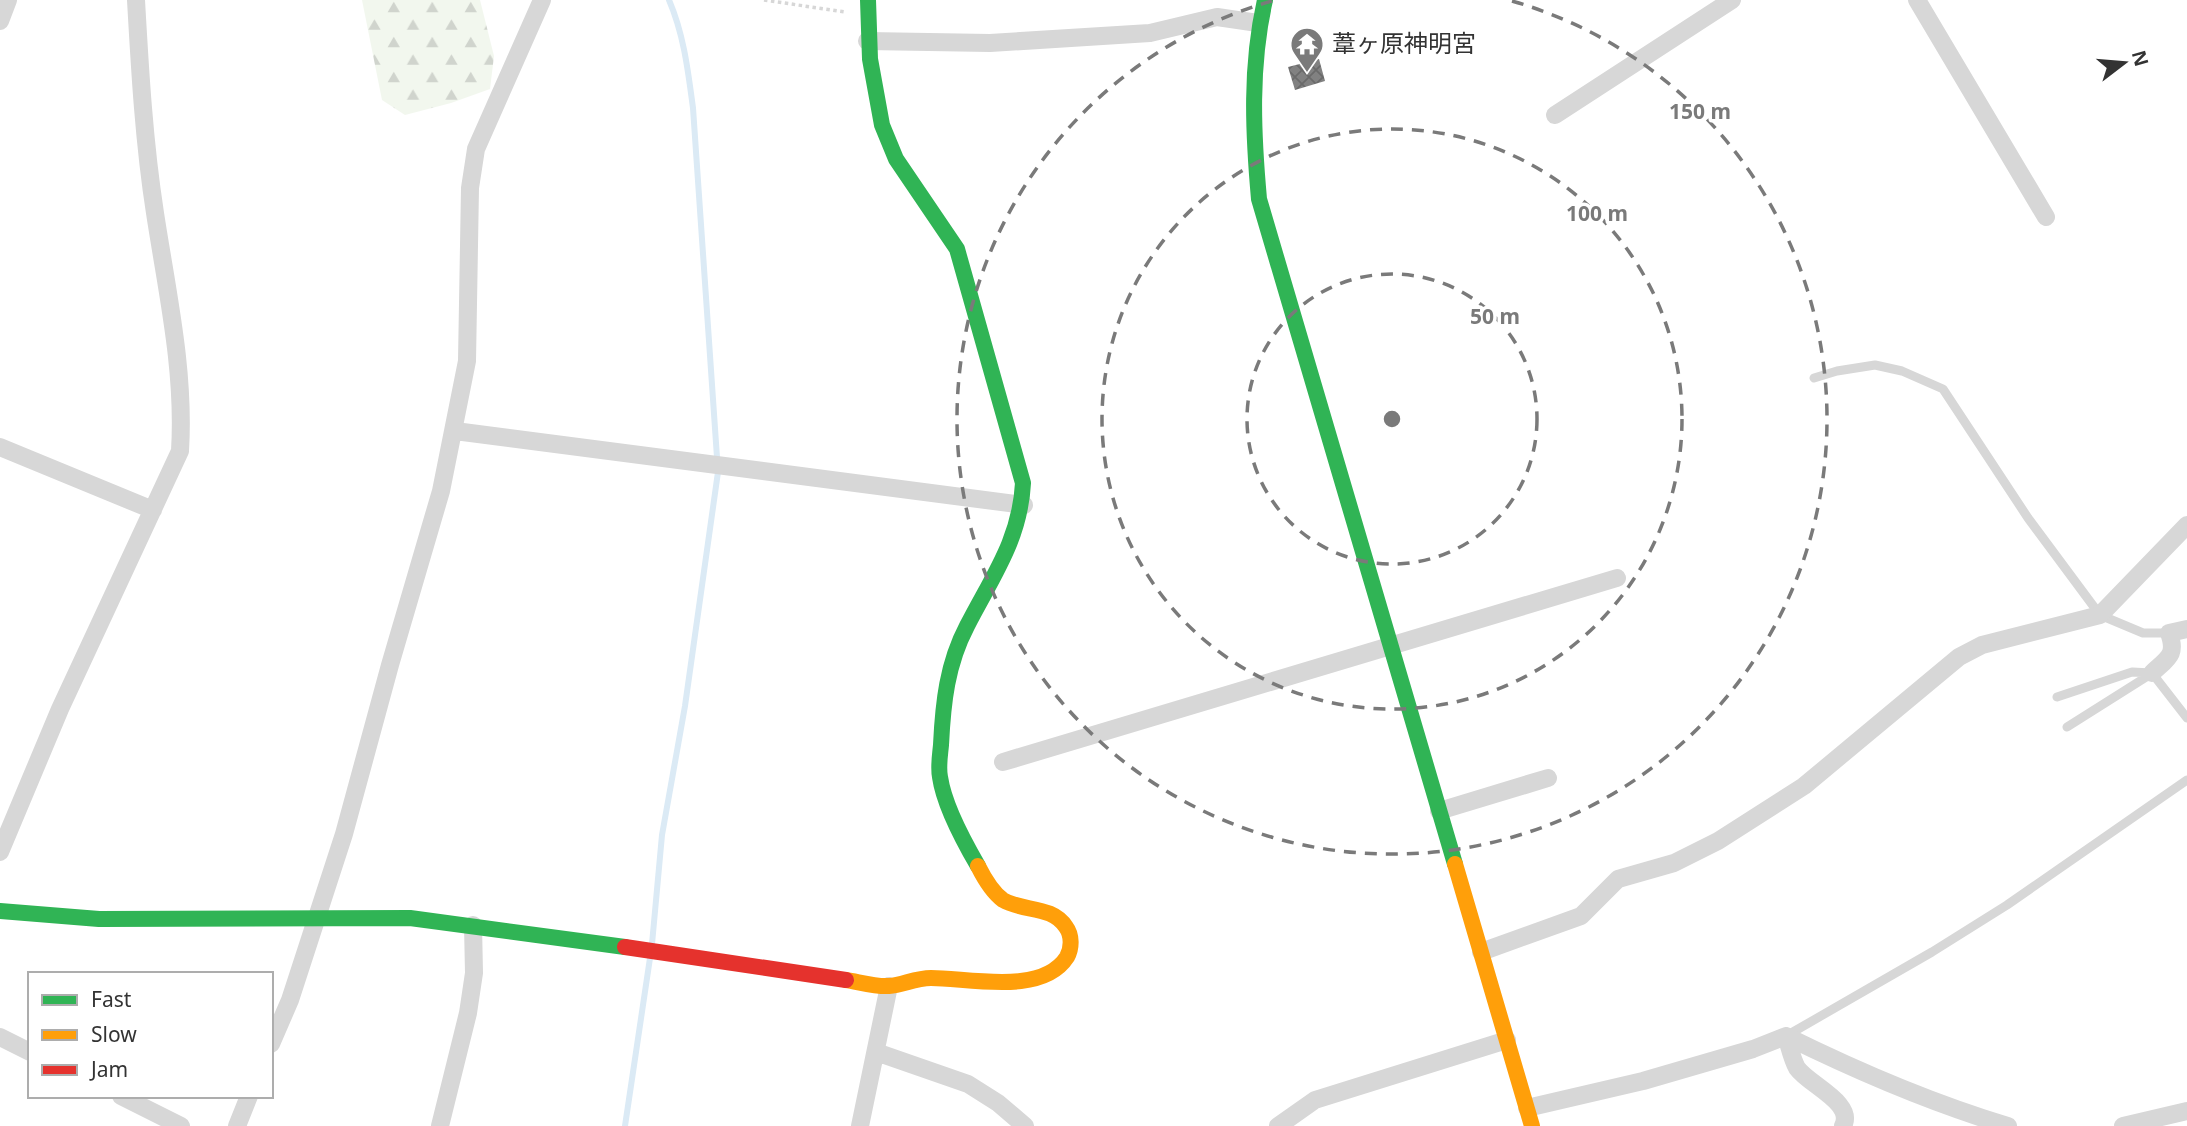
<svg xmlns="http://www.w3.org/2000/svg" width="2187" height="1126" font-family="'Noto Sans','Noto Sans JP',sans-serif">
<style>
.forest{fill:url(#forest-firs)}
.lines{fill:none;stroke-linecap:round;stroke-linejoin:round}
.stream{stroke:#dbeaf5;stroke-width:6}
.building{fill:url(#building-cross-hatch)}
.path{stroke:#d7d7d7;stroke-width:3.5;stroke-dasharray:3.5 3.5;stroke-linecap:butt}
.lane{stroke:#d7d7d7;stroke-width:9}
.street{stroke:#d7d7d7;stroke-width:18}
.fast{stroke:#30b455;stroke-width:16}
.slow{stroke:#ff9f0a;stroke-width:16}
.jam{stroke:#e5322d;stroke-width:16}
.ring{fill:none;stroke:#7a7a7a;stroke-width:3.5;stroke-dasharray:12 9}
.labels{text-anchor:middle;stroke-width:7;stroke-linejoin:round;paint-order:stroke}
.poi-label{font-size:24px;fill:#333;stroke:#fff;text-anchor:start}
.centre{fill:#7a7a7a;stroke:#fff;stroke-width:3.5}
.ring-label{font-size:21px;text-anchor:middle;font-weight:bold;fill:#7a7a7a;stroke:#fff;stroke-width:7;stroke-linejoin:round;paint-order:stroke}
</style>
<defs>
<pattern id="forest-firs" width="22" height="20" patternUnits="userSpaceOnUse" patternTransform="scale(1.75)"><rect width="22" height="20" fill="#f2f7ee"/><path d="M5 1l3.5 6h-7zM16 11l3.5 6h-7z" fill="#d0d4cd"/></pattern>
<pattern id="building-cross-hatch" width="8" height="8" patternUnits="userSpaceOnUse" patternTransform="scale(1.75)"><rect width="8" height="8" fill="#818181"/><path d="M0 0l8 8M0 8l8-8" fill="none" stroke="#6a6a6a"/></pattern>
</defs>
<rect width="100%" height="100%" fill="#fff"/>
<path class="forest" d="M362,0H480L494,56L490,89L451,103L405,115L382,100Z"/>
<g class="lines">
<path class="stream" d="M652,944L662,835L685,706L718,472L693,108C688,71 684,35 669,0
M625,1126L650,958"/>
</g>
<path class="building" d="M1319,59L1325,81L1295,90L1288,67Z"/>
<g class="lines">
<path class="path" d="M764,0L845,12"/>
<path class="lane" d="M1814,378L1837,371L1875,365L1902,371L1943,389L2028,518L2100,615L2143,633H2169
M2057,697L2132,672L2152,673L2187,718
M2067,727L2151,674
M1786,1036L1932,952L2007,905L2187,780"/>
<path class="street" d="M1917,0L2046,217
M0,21L8,0
M867,41L990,43L1150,33L1217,17L1258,23
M1555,115L1732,0
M455,431L1024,505
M0,447L153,510
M2152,673C2168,658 2177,655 2169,633L2187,629
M1003,762L1617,578
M1439,811L1548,778
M0,852L60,709L180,451C185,370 167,292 155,213C144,142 140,71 136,0
M1481,952L1581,916L1618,879L1674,863L1718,841L1804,786L1959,657L1982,645L2100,615L2187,525
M1786,1036C1857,1071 1931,1103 2008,1126
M1786,1036C1789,1045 1792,1059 1797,1068C1809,1085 1855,1103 1843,1126
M0,1037L30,1052
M271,1044L290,1000L344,834L390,665L441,491L467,361L470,188L476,149L542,0
M876,1052L968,1084L998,1103L1025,1126
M121,1096L181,1126
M1527,1108L1643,1081L1753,1049L1786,1036
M237,1126L249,1096
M440,1126L468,1013L474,973L473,925
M860,1126L889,986
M1278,1126L1315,1100L1507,1040
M2123,1126L2187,1111"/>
<path class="fast" d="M868,0L870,59L882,125L896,159L957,249L1023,483C1020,540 992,577 967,626C947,664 943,703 941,745C940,756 938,767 940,777C944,805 964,842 978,866
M1265,0C1250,66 1253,132 1259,199L1455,864
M0,911L99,919L410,918L625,947"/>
<path class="slow" d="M1455,864L1532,1126
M846,980C859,982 876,987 889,986C903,985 915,978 931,978C969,978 1042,996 1067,957C1072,948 1072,935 1066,927C1052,905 1023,912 1003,900C992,892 984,878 978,866"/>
<path class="jam" d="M625,947L846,980"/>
</g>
<g class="ring">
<circle cx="1392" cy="419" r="145"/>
<circle cx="1392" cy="419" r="290"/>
<path d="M1512 1A435 435 0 1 1 1272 1"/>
</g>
<defs>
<symbol id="temple-pin" viewBox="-11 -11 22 30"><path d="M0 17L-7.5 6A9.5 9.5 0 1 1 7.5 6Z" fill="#7a7a7a" stroke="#fff"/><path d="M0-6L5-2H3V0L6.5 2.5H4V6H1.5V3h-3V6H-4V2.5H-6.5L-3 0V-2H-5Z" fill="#fff"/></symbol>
</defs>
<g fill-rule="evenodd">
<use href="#temple-pin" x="1288" y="25" width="38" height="52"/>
</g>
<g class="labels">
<g class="poi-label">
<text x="1332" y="52">葦ヶ原神明宮</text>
</g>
</g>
<circle cx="1392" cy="419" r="10" class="centre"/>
<g class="ring-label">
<text x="1700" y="119">150 m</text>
<text x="1597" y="221">100 m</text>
<text x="1495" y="324">50 m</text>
</g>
<rect x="28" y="972" width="245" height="126" fill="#ffffff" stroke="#adadad" stroke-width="2"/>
<rect x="42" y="995" width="35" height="10" fill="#30b455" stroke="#adadad" stroke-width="2"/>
<text x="91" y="1007" font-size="21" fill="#333333">Fast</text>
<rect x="42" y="1030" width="35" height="10" fill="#ff9f0a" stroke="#adadad" stroke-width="2"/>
<text x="91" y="1042" font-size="21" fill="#333333">Slow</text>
<rect x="42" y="1065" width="35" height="10" fill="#e5322d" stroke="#adadad" stroke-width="2"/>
<text x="91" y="1077" font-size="21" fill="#333333">Jam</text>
<g transform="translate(2124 63) rotate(74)" stroke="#ffffff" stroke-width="5" paint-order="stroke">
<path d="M0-5L12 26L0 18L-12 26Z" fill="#333333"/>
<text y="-10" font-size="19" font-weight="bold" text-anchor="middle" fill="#333333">N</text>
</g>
</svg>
